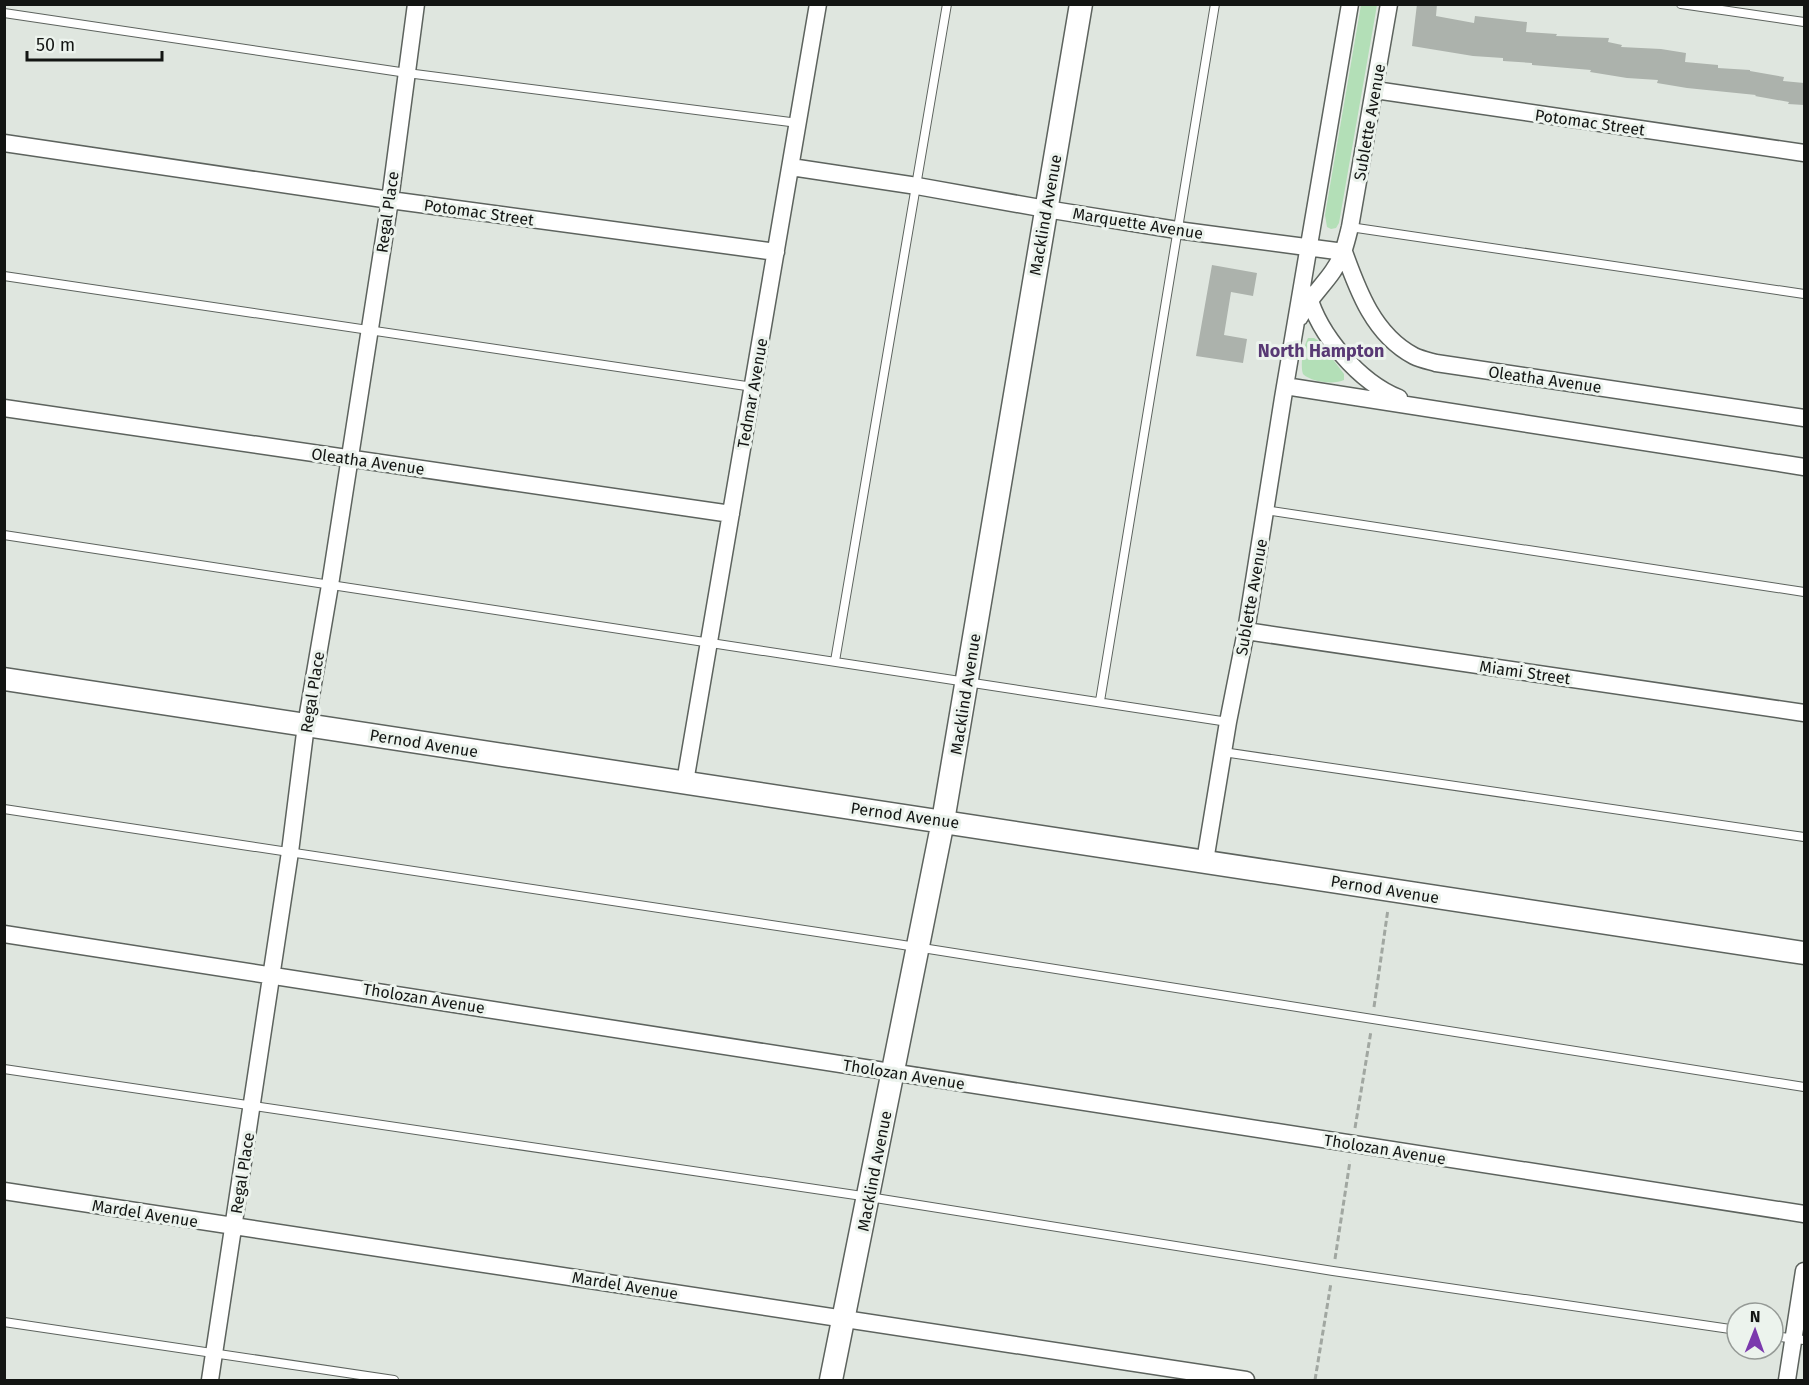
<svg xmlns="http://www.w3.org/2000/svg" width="1809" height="1385" font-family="'Fira Sans',sans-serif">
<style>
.green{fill:#b3dfb7}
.building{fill:#acb2ac}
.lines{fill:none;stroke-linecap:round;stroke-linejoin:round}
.lane-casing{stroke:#5d635e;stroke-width:10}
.street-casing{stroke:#5d635e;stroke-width:19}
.secondary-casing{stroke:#5d635e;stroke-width:25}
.path{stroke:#a1a7a1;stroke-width:3;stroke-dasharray:6 3;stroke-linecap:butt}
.lane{stroke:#fff;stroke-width:8}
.street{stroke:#fff;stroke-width:16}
.secondary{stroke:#fff;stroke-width:22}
.labels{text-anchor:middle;stroke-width:6;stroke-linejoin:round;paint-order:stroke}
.street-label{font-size:16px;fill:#131513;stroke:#ecf3ed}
.neighbourhood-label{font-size:18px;font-weight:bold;fill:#583974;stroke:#ecf3ed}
</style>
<rect width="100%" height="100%" fill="#dfe6df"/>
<path class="green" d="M1361,5H1377L1339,223L1336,228L1331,229L1327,227L1325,215Z
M1308,338H1314L1319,341L1344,374V380C1334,385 1311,382 1303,374C1300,365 1303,347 1308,338Z"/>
<path class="building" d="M1417,4H1437L1436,16L1474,23L1475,16L1527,22L1526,32L1557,34L1556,36L1609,38L1608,42L1622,45L1621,47L1661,49L1686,53L1685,62L1718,65V68L1750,70V71L1784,77L1783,81L1804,83V105L1788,104L1789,102L1755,96L1756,95L1687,88L1657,83L1658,80L1627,78L1590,72L1591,70L1532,65V63L1503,61V58L1473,56L1412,46Z
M1212,265L1257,273L1253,296L1231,292L1224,335L1247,339L1243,363L1196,356Z"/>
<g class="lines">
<defs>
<path id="lane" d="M1681,4L1804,22
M4,13L407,73L798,123
M1350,227L1804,294
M4,276L753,387
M1265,510L1804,592
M4,535L1228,722
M835,661L947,4
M1100,701L1215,4
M1223,752L1804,837
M4,809L897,944L1804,1087
M4,1069L869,1197L1333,1271L1737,1330
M4,1322L394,1380
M1773,1336L1804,1340"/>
<path id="street" d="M1375,90L1804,153
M4,143L390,200L776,252
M791,167L917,186L1046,209L1177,230L1344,252C1358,291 1374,335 1414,356C1420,359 1429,361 1436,363L1804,418
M1308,294C1319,335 1359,382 1399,398
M1300,317C1307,300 1323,286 1333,271C1343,257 1346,243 1350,227L1389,4
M1285,386L1804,467
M4,408L731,514
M1246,631L1804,713
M685,782L818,4
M1205,861L1228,722L1246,631L1283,398L1350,4
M4,934L1804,1214
M4,1191L1246,1380
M210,1380L290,852L306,725L330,585L390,200L416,4
M1787,1380L1804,1271"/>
<path id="secondary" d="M4,679L1804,953
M831,1380L943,821L1081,4"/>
</defs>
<use href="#lane" class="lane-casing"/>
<use href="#street" class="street-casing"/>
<use href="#secondary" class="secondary-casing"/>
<path class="path" d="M1374,1007L1388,909
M1355,1128L1371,1031
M1335,1259L1350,1161
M1315,1380L1331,1283"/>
<use href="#lane" class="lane"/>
<use href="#street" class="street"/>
<use href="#secondary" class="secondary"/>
</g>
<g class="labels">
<g class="street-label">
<text transform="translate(1369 122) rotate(-80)" y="6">Sublette Avenue</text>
<text transform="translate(1590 122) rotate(8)" y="6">Potomac Street</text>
<text transform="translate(387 212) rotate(-82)" y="6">Regal Place</text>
<text transform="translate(479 212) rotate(8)" y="6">Potomac Street</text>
<text transform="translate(1045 215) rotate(-80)" y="6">Macklind Avenue</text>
<text transform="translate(1138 223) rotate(9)" y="6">Marquette Avenue</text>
<text transform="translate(1545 379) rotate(8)" y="6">Oleatha Avenue</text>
<text transform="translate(752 393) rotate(-80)" y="6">Tedmar Avenue</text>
<text transform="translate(368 461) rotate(8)" y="6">Oleatha Avenue</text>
<text transform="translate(1251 597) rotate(-80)" y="6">Sublette Avenue</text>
<text transform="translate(1525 672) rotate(8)" y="6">Miami Street</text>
<text transform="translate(312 692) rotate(-81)" y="6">Regal Place</text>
<text transform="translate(965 694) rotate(-81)" y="6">Macklind Avenue</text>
<text transform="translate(424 743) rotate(9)" y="6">Pernod Avenue</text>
<text transform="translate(905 815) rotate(8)" y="6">Pernod Avenue</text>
<text transform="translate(1385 889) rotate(9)" y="6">Pernod Avenue</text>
<text transform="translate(424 998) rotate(9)" y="6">Tholozan Avenue</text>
<text transform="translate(904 1074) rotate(9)" y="6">Tholozan Avenue</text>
<text transform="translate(1385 1149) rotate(9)" y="6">Tholozan Avenue</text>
<text transform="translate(874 1171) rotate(-79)" y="6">Macklind Avenue</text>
<text transform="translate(242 1173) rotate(-81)" y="6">Regal Place</text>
<text transform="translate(145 1213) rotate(9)" y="6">Mardel Avenue</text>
<text transform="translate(625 1285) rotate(9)" y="6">Mardel Avenue</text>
</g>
<g class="neighbourhood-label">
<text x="1321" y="357">North Hampton</text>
</g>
</g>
<rect width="1809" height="1385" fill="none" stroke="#131513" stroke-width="12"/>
<g transform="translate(1755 1331) rotate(1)"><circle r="28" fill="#ecf3ed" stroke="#959a96" stroke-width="1.5"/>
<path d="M0-4.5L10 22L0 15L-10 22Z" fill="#7b39ad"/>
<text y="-9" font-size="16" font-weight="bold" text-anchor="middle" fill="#131513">N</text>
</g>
<path d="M27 51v9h135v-9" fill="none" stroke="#131513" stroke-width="3"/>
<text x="36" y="51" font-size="18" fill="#131513" stroke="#ecf3ed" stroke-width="4.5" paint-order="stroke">50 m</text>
</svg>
